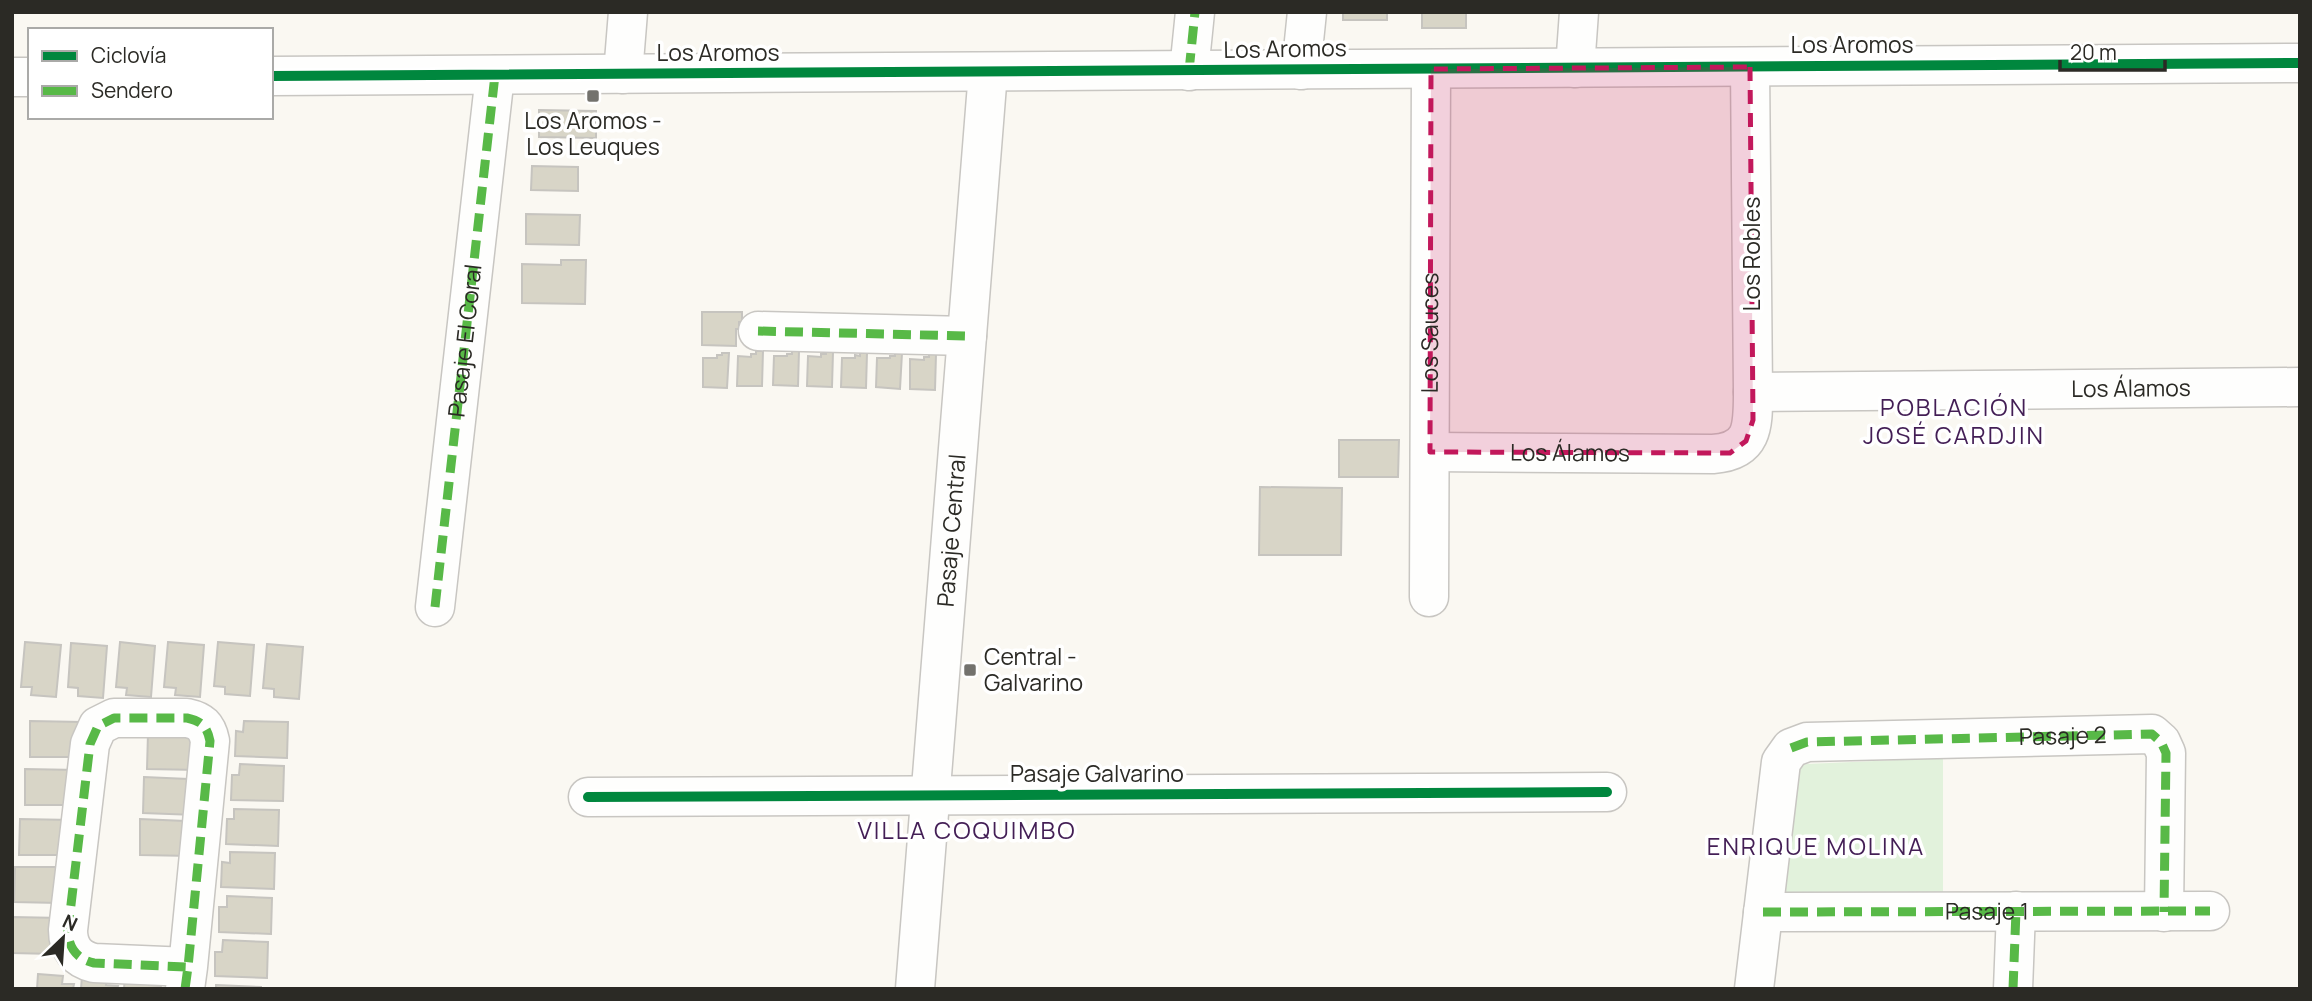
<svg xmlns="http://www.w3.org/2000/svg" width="2312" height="1001" font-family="Manrope,sans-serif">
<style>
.green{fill:#e2f2dc}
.building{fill:#d8d5c7;stroke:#c6c4bf;stroke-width:2}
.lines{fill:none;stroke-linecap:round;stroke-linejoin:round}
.minor-casing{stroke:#c8c6c2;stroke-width:41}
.minor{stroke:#fefefd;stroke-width:38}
.quiet{stroke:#58b947;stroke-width:9;stroke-dasharray:18 9;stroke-linecap:butt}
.cycleway-casing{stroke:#fff;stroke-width:15}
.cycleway{stroke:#00873e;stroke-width:10}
.marked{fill:#c2185b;fill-opacity:0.2;stroke:#c2185b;stroke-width:5;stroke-dasharray:14 9;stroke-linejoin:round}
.poi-dot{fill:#73726d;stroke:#fff;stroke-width:2.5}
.labels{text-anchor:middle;stroke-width:7;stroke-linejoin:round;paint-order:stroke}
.street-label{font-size:23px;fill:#2b2a25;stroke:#fff}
.poi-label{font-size:23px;fill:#2b2a25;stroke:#fff}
.neighbourhood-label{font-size:24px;letter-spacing:2px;fill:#431e55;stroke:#fff}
</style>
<rect width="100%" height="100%" fill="#faf8f2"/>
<path class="green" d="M1943,758V902H1779L1799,767L1807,764Z"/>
<path class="building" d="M1343,12H1387V20H1343Z
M1422,12H1466V28H1422Z
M539,110L596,111V138L539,137Z
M532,166L578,167V191L531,190Z
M526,214L580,215L579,245L526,244Z
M561,260H586L585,304L522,303V264L561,265Z
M702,312H742V322H739V329H736V346L702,345Z
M756,351H763L762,386H737L738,356L751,357V354H756Z
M792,351H799L798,386L773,385L774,356H787V354H792Z
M826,351L833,352L832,387L807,386L808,356L821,357V354H826Z
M722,353H729L727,388L703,387V358H717V355H722Z
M860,353H867L866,388L841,387L842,358H855V355L860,356Z
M895,353H902L900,389L876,387L877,358H890V356H895Z
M929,354H936L935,390L910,389V359L924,360V357H929Z
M1339,440H1399L1398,477H1339Z
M1260,487L1342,488L1341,555H1259Z
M25,642L61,645L56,697L31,695L32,687H21Z
M120,642L155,646L151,697L126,695L127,688L116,687Z
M168,642L204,645L200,697L175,695L176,688L164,687Z
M218,642L254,645L250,696L225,694V687L214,686Z
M71,643L107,646L103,698L78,696V688L68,687Z
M267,644L303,647L299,699L274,697V689L263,688Z
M30,721L82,722L75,757H30Z
M244,721L288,722L287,758L235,756L236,731L243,732Z
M148,733L193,734L199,770L147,769Z
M240,764L284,766L283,801L231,800L232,775H239Z
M25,769L77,770L69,805H25Z
M144,777L188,779L195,815L143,813Z
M234,809L279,810L278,846L226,844L227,819H234Z
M20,819L72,820L64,855H19Z
M140,819L185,821L191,856L140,855Z
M230,852L275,853L274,889L221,887L222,862L230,863Z
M15,867H67L59,903L14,902Z
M227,896L272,898L271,934L219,932V907H227Z
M12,917L62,918L54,954L12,953Z
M223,940L268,942L267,978L215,976V952H222Z
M38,974L63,976L62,984H74L73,989H37Z
M125,975L150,977L149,985L161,986L160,989H124Z
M82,976L107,978L106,985L118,986L117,989H81Z
M216,985L261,987V989H216Z"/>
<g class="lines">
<defs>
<g id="minor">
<path d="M1575,68L1579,12"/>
<path d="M1301,70L1307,12"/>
<path d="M1189,71L1195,12"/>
<path d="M623,74L628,12"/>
<path d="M271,76L2300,63"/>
<path d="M12,77H30"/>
<path d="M758,331L967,336"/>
<path id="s1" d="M1753,392L2300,387"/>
<path id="s2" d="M1430,452L1713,454C1754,451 1753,426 1753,392L1750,67"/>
<path id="s3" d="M1429,597L1431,69"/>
<path d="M435,607L495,75"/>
<path d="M588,797L1607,792"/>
<path id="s4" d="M1763,912L2210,911"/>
<path d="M185,989L188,967L210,741C207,726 201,721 187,718H114L98,726L90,744L68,930C68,948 77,959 94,963L188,967"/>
<path id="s5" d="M915,989L988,72"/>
<path d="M1754,989L1781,762L1791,748L1807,742L2152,734L2161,742L2166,753L2164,912"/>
<path d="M2013,989L2016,911"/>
</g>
</defs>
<use href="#minor" class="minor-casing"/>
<use href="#minor" class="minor"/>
<g class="quiet">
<path d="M1189,71L1195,12"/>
<path d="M758,331L967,336"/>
<path id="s6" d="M435,607L495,75"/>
<path id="s7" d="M1791,748L1807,742L2152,734L2161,742L2166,753L2164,912"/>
<path d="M1763,912L2210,911"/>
<path d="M185,989L188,967L210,741C207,726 201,721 187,718H114L98,726L90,744L68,930C68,948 77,959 94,963L188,967"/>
<path d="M2013,989L2016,911"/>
</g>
<defs>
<path id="cycleway" d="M271,76L2300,63
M588,797L1607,792"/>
</defs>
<use href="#cycleway" class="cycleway-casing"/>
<use href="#cycleway" class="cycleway"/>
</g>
<path class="marked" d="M1750,67L1753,420L1746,441L1730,453L1430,452L1431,69Z"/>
<g class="poi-dot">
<rect x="586" y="89" width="14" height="14" rx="3.5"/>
<rect x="963" y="663" width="14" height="14" rx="3.5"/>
</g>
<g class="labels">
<g class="street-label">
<text x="1852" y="53">Los Aromos</text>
<text transform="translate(1285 49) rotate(-1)" y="8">Los Aromos</text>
<text x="718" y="61">Los Aromos</text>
<text transform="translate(1752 254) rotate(-90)" y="8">Los Robles</text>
<text dy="8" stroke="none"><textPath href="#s3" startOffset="264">Los Sauces</textPath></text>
<text dy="8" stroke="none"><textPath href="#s6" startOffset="268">Pasaje El Coral</textPath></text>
<text dy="8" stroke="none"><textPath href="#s1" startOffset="378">Los Álamos</textPath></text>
<text dy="8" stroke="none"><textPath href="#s2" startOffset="140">Los Álamos</textPath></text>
<text dy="8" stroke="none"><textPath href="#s5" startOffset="460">Pasaje Central</textPath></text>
<text dy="8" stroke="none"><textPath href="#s7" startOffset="273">Pasaje 2</textPath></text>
<text x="1097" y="782">Pasaje Galvarino</text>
<text dy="8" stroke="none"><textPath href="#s4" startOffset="224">Pasaje 1</textPath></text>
</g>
<g class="poi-label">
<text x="593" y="129">Los Aromos -<tspan x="593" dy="26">Los Leuques</tspan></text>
<text x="984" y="665" text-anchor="start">Central -<tspan x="984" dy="26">Galvarino</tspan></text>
</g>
<g class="neighbourhood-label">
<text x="1954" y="416">POBLACIÓN<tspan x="1954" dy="28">JOSÉ CARDJIN</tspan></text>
<text x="967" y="839">VILLA COQUIMBO</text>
<text x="1816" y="855">ENRIQUE MOLINA</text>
</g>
</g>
<rect width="2312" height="1001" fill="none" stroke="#2b2a25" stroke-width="28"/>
<rect x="28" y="28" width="245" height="91" fill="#ffffff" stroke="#aaaaa8" stroke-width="2"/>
<rect x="42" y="51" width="35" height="10" fill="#00873e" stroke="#aaaaa8" stroke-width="2"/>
<text x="91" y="63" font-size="21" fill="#2b2a25">Ciclovía</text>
<rect x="42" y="86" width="35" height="10" fill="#58b947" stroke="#aaaaa8" stroke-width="2"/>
<text x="91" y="98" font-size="21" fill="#2b2a25">Sendero</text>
<g transform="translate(63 938) rotate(25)" stroke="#ffffff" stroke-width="5" paint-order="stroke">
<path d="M0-5L12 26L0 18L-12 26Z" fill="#2b2a25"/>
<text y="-10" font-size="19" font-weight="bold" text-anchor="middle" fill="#2b2a25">N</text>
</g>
<path d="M2060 60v10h105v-10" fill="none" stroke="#2b2a25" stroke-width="3.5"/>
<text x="2070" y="60" font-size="21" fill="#2b2a25" stroke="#ffffff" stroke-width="5" paint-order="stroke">20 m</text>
</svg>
